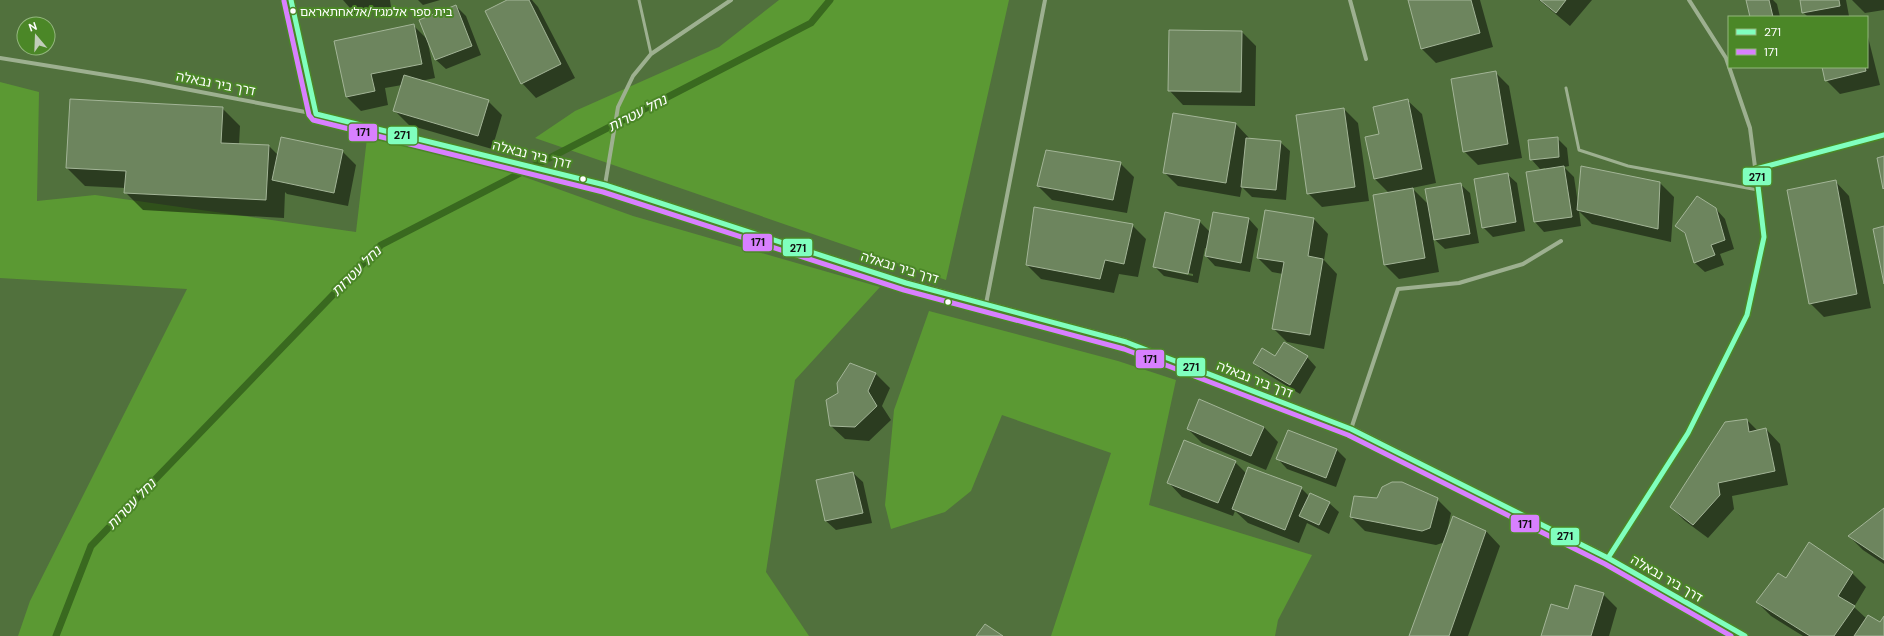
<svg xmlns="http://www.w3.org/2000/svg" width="1884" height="636" font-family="'DM Sans','Noto Sans Hebrew',sans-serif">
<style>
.green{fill:#5b9933}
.shadow{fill:#0007;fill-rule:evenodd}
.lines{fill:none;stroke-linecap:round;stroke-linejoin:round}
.stream{stroke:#39691f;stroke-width:7}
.building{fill:#6d855e;stroke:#a3b597}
.service{stroke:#9db090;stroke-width:3}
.minor{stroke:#9db090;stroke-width:4}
.tertiary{stroke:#9db090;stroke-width:7}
.bus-1-casing{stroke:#4b8727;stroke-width:8}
.bus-2-casing{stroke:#4b8727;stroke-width:8}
.bus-1{stroke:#80ffbe;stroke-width:5}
.bus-2{stroke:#d880ff;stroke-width:5}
.bus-dot{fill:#fff;stroke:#4b8727;stroke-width:1.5}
.labels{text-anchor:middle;stroke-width:4;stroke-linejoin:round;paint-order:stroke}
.bus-label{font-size:12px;fill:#fff;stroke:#4b8727;text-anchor:start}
.street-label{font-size:13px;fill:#fff;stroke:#4b8727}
.water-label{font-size:14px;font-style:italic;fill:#fff;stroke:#4b8727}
.line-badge{stroke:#4b8727;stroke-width:1.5}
.pale-badge-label{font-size:11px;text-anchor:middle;font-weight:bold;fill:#111}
</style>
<rect width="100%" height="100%" fill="#51713d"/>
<path class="green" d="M779,0H1009L946,280L535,138L575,111L719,47Z
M0,82L39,92L37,201L95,195L356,232L367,138L486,163L633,216L880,287L795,380L766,572L809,636H18L30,601L187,289L0,278Z
M929,311L1118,361L1176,380L1149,505L1312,555L1278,620L1275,636H1051L1111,453L1002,415L971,491L945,512L891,529L885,505L894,410Z"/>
<path class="shadow" d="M343,0H390L391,7L357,16Z
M418,0H440L423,5Z
M509,0H532L538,7L575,78L536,98L522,83L486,12Z
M1409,0H1480L1493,47L1436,63L1422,49Z
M1539,0H1592L1570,26Z
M1747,0H1773L1777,4L1780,17H1751Z
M1801,0H1846L1849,16L1808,17L1803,12Z
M1852,0H1884V10L1865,13Z
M456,6L466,16L481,55L446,69L436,60L428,43L435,78L421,81L488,101L502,115L492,149L409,125L395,111L402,85L385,88L388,105L361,111L346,96L413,25L428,40Z
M1242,32L1256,46L1255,106L1183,105L1169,90Z
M1867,33L1880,85L1840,94L1826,80L1823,67H1867Z
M1495,72L1509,86L1522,158L1478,165L1464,151Z
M1407,100L1422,114L1436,183L1412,188L1429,205L1460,184L1470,193L1479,243L1445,249L1433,238L1439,272L1399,279L1385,265L1389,193L1375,179L1380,134Z
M222,108L240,126L239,145L269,146L278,155L342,151L356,165L348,206L287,194L285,192L284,218L143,210L125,192L126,188L85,186L67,168Z
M1344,109L1358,123L1369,201L1322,207L1308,193Z
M1174,114L1236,124L1250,139L1280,142L1290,151L1286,200L1252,197L1242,187L1240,197L1178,186L1164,172Z
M1557,138L1567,148L1569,166L1564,167L1574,177L1578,204L1582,167L1660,183L1674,197L1671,242L1592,224L1579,211L1581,226L1544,232L1535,222L1527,173L1545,170V168L1540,169L1531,159Z
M1120,163L1134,177L1127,213L1052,200L1038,186Z
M1507,174L1517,183L1525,231L1493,237L1483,227Z
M1835,181L1849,196L1871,308L1824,317L1810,303Z
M1716,209L1725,219L1734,249L1720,254L1724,265L1705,272L1695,263L1687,236L1676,225Z
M1266,211L1314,219L1328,234L1324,260L1337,274L1324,349L1287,342L1273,328L1283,274L1272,272L1258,258Z
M1249,219L1258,229L1250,272L1215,266L1206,256L1207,248H1205L1198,283L1164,276L1154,266L1199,221L1210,232ZM1164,268L1193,274V276L1164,270Z
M1132,225L1146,239L1138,277L1119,274L1114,293L1041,279L1027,265Z
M1307,357L1316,367L1300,394L1264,372L1254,363L1276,358Z
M876,374L890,388L882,406L891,420L869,441L845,439L830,425Z
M1747,420L1758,431L1766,429L1780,444L1788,485L1732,496L1734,509L1708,538L1685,521L1671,507Z
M1264,427L1278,442L1266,470L1202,443L1188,429Z
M1337,450L1346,459L1336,487L1287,469L1278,459Z
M1235,462L1247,474L1301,488L1309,496L1329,503L1339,512L1329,534L1307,523L1299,543L1248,523L1235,511L1233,516L1182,497L1168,482Z
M853,473L863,482L872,523L836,530L826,521L817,481Z
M1378,499H1437L1451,513L1447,532L1486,531L1500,546L1468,636H1410L1445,542L1436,545L1365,531L1351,517Z
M1884,509V564L1863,550L1849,536Z
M1852,573L1866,587L1854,607L1867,619L1880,623L1884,618V636H1803L1771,616L1757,602Z
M1603,594L1617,608L1609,636H1542L1569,610Z"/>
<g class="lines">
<path class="stream" d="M56,636L91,546L381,245L811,23L830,0"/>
</g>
<path class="building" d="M507,0H529L561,64L521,84L485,11Z
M1408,0H1471L1480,33L1421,49Z
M1540,0H1566L1556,13Z
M1746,0H1769L1773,17H1750Z
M1800,0H1839L1840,6L1802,13Z
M456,5L472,46L435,60L419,20Z
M414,24L422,64L371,74L375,91L346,97L334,41Z
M1169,30L1242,31L1241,92L1168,91Z
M1822,67H1865L1866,71L1825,81Z
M1496,71L1508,144L1463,152L1451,79Z
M404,75L489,100L478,136L393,111Z
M70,99L223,107L221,143L269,145L266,200L124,193L126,171L66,168Z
M1408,99L1422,169L1374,179L1365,137L1379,134L1373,107Z
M1344,108L1355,187L1307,194L1296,115Z
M1173,113L1236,123L1226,183L1163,173Z
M281,137L343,150L334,193L272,180Z
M1558,137L1559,157L1530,160L1528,140Z
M1246,138L1281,141L1276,190L1241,187Z
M1046,150L1121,162L1113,200L1037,186Z
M1884,156V188L1883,189L1877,158Z
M1564,166L1572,217L1534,222L1526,172Z
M1581,166L1660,182L1658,229L1577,210Z
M1508,173L1516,222L1482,228L1474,179Z
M1836,180L1857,294L1809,304L1787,190Z
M1461,183L1470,234L1434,240L1425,189Z
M1413,188L1425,258L1384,265L1373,195Z
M1697,196L1716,208L1725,240L1711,245L1715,255L1694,263L1685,233L1675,226Z
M1034,207L1133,224L1124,264L1105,260L1100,279L1026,265Z
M1265,210L1314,218L1308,256L1323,259L1310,335L1272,329L1284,262L1257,258Z
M1165,212L1200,220L1188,274L1153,267Z
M1213,212L1249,218L1241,263L1205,256Z
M1884,226V284L1873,229Z
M1284,342L1308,356L1290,385L1253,363L1262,348L1275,356Z
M850,363L876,373L868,391L877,406L855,427L830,426L826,400L838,393L837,383Z
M1199,399L1264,427L1251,456L1187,429Z
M1747,419L1749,432L1766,428L1775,471L1718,483L1720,495L1693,525L1670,507L1725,422Z
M1288,430L1337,449L1326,478L1276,459Z
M1184,440L1236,461L1218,503L1167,483Z
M1248,467L1302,487L1285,530L1232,509Z
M853,472L863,513L825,521L816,480Z
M1392,482H1402L1438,498L1430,528L1422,531L1350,517L1354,496L1377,498L1382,487Z
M1310,493L1330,502L1319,525L1299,516Z
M1884,508V560L1848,536Z
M1453,516L1486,531L1449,636H1409Z
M1809,542L1853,572L1838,596L1855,606L1834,636H1810L1756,602L1778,573L1786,578Z
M1575,585L1604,593L1591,636H1541L1551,604L1568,609Z
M1868,615L1880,622L1884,616V636H1854Z
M985,624L1003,636H976Z"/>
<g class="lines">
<path class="service" d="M639,0L651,54
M1566,88L1579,150L1628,166L1758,190"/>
<path class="minor" d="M291,0L316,114
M1350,0L1366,59
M0,58L143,81L316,114L605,185L618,107L633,76L651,54L731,0
M1756,169L1884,135
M986,304L1045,0
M1351,429L1398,289L1459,283L1523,264L1561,241
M1608,558L1688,433L1747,315L1764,237L1750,128L1726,58L1689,0"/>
<path class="tertiary" d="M605,185L906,283L1126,342L1351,429L1608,558L1745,636"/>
<defs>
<path id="bus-1" d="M291,0L316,114L605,185L906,283L1126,342L1351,429L1608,558L1745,636
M1608,558L1688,433L1747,315L1764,237L1756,169L1884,135"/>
<path id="bus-2" d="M284,1L309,115L313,120L603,192L904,290L1124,349L1348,435L1605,564L1731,636"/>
</defs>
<use href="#bus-1" class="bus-1-casing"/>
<use href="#bus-2" class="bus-2-casing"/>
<use href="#bus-1" class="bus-1"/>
<use href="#bus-2" class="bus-2"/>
</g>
<g class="bus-dot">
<circle cx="293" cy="11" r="3.5"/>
<circle cx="583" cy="179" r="3.5"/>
<circle cx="948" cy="302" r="3.5"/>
</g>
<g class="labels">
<g class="bus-label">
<text x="300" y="16">בית ספר אלמג׳ד/אלאחתאראם</text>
</g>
<g class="street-label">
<text transform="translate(216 83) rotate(11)" y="5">דרך ביר נבאלה</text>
<text transform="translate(532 154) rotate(14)" y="5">דרך ביר נבאלה</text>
<text transform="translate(900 267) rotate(17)" y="5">דרך ביר נבאלה</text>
<text transform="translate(1255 379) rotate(21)" y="5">דרך ביר נבאלה</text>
<text transform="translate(1667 578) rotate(30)" y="5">דרך ביר נבאלה</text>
</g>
<g class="water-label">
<text transform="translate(637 113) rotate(-27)" y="5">נחל עטרות</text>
<text transform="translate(356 271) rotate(-45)" y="5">נחל עטרות</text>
<text transform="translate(131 504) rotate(-46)" y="5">נחל עטרות</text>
</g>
</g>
<g class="line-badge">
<rect x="348" y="123" width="30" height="19" rx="4" fill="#d880ff"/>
<rect x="387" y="126" width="31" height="19" rx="4" fill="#80ffbe"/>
<rect x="1742" y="167" width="30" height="19" rx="4" fill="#80ffbe"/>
<rect x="742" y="233" width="31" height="19" rx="4" fill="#d880ff"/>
<rect x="782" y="238" width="31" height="19" rx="4" fill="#80ffbe"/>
<rect x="1135" y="349" width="30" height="20" rx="4" fill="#d880ff"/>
<rect x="1176" y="357" width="30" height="20" rx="4" fill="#80ffbe"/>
<rect x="1510" y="514" width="30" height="19" rx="4" fill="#d880ff"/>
<rect x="1550" y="527" width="30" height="19" rx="4" fill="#80ffbe"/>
</g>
<g class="pale-badge-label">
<text x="363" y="136">171</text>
<text x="402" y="139">271</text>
<text x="1757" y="181">271</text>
<text x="758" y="246">171</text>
<text x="798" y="252">271</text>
<text x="1150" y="363">171</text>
<text x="1191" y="371">271</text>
<text x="1525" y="528">171</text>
<text x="1565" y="540">271</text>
</g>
<rect x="1728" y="16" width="140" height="52" fill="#4b8727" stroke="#93b77d"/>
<rect x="1736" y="29" width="20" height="6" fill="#80ffbe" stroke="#93b77d"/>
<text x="1764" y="36" font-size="12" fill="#ffffff">271</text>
<rect x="1736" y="49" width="20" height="6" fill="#d880ff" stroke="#93b77d"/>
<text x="1764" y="56" font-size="12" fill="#ffffff">171</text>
<g transform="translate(36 36) rotate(341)"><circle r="19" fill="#4b8727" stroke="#93b77d"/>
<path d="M0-3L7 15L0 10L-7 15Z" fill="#c2cdbb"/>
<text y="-6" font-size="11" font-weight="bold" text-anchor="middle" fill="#ffffff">N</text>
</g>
</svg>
